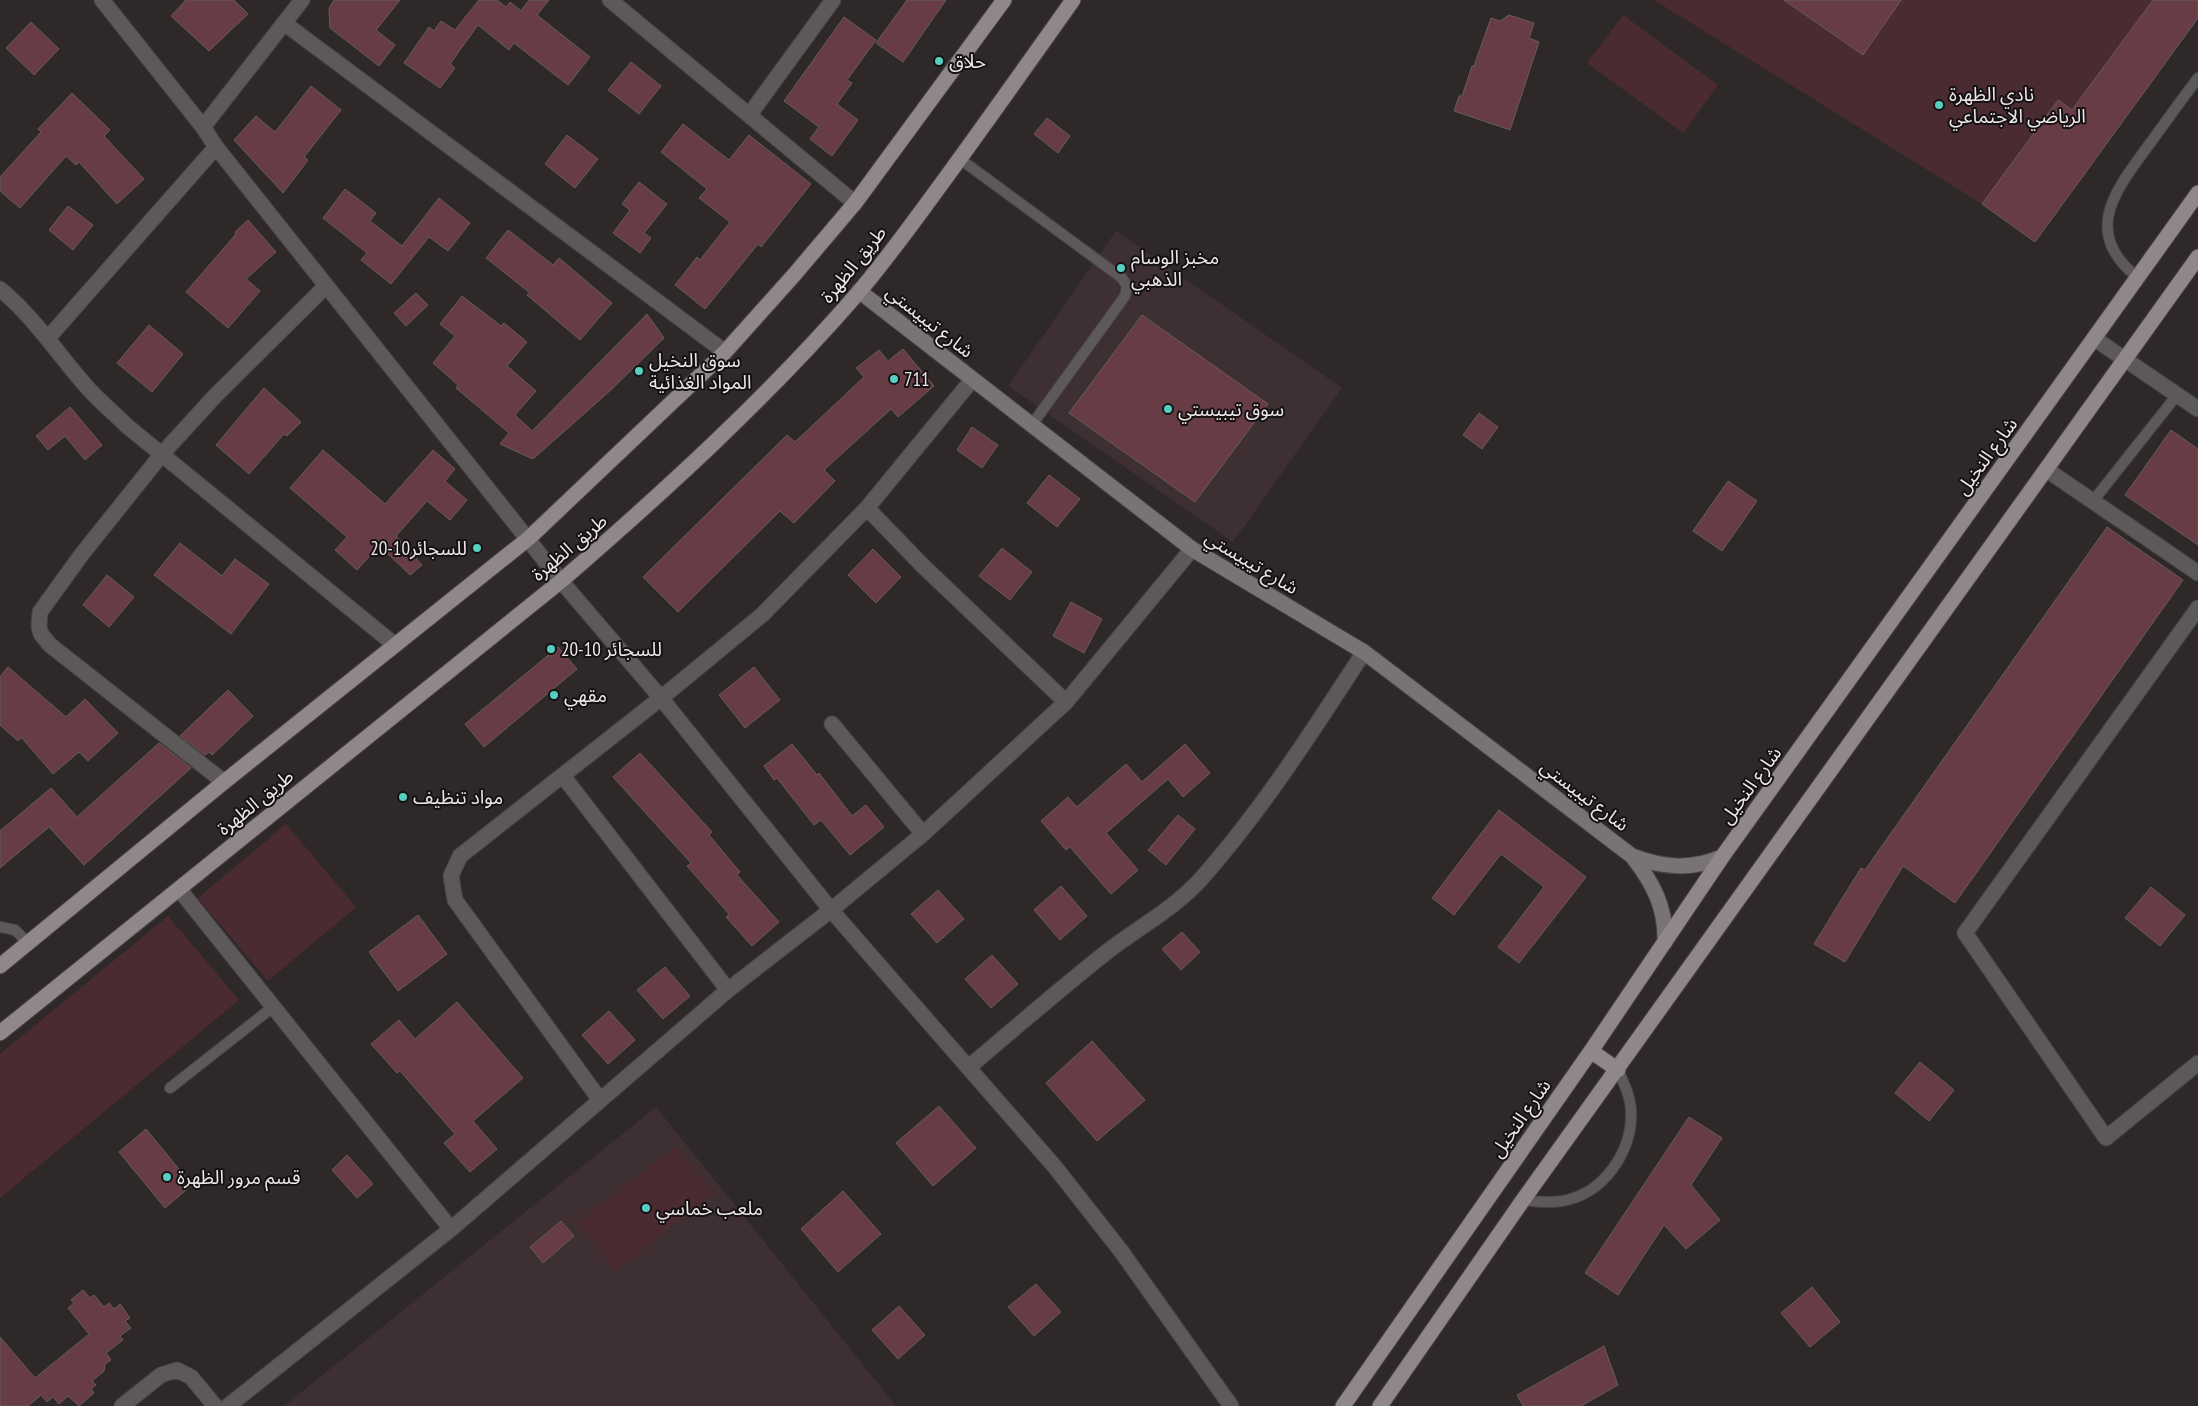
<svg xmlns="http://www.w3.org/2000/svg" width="2198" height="1406" font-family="'PT Sans Narrow','Noto Sans Arabic',sans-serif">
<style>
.built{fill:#3e3032}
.green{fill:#4b2b32}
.building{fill:#673c45;stroke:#655c5e}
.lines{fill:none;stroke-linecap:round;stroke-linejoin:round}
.service-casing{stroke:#494344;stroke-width:12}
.minor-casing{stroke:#494344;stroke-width:17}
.tertiary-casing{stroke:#494344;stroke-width:17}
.secondary-casing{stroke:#494344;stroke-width:17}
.primary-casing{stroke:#494344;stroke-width:17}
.service{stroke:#5d595a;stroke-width:10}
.minor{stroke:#5d595a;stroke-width:15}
.tertiary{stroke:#5d595a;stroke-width:15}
.secondary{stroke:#797374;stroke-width:15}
.primary{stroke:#8f8789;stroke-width:15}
.poi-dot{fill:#57cec1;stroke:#151112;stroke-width:2}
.labels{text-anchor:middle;stroke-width:4;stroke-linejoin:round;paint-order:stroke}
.poi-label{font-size:19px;fill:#ece7e8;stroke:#151112;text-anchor:start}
.street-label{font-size:19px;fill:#ece7e8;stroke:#151112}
</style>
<rect width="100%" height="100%" fill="#2f2829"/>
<path class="built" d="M1116,231L1342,388L1233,542L1008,386Z
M656,1107L896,1406H284Z"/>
<path class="green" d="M1654,0H2153L2072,110L2057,100L1982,204Z
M1623,15L1718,85L1683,133L1587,63Z
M286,824L356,907L268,981L198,898Z
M168,916L239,1000L0,1198V1054Z
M676,1146L713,1193L616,1271L578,1223Z"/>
<path class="building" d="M186,0H234L248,14L209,51L171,16Z
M334,0H400L376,30L395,45L379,66L330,28L329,8Z
M479,0H497L506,7L510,2L521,11L529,0H549L537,15L590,57L568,85L514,43L509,50L478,25L450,64L455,68L440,88L404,63L429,27L434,31L441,21L455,30Z
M907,0H946L903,62L876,43Z
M1784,0H1901L1863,55Z
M2153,0H2198V18L2035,242L1982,204L2058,100L2072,110Z
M1509,15L1534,23L1529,38L1539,42L1510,130L1454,111L1459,96H1462L1472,66H1474L1491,18L1500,21Z
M844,17L876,40L847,80L852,83L837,104L858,120L832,156L810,139L819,127L784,101Z
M31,22L59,49L34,75L6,48Z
M631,62L661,86L639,114L608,90Z
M311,86L341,110L304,157L308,160L283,193L234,140L256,116L275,132Z
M72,93L110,130L104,136L144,179L117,204L79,162L76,165L66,156L20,208L0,191V177L41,132L38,129Z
M1047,118L1070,136L1058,153L1034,134Z
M683,124L729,160L749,135L811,184L761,247L758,244L705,309L675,285L697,257L700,260L730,222L699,198L707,189L661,152Z
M567,135L598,159L575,188L545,164Z
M639,182L667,204L644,233L651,238L640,253L613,233L630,210L622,204Z
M345,189L376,213L370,221L402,246L439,198L470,223L448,251L429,237L391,284L361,260L367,253L323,218Z
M68,206L93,225L73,250L49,230Z
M248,220L276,252L246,279L260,291L228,328L186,292L236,234L235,232Z
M508,230L553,265L559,258L612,303L580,340L527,295L530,293L486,258Z
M416,293L428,305L406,326L394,313Z
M462,296L501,326L504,323L527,342L507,366L536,391L515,415L532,431L647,314L664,338L612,389L533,459L500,444L509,433L456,388L458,385L433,363L455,336L440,324Z
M1142,315L1268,404L1195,502L1069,413Z
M149,325L183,354L152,392L117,363Z
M903,349L934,386L898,417L891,409L824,470L835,481L794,523L780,511L678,612L643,577L787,435L795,442L864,377L856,368L879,350L888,361Z
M264,388L301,422L287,436L284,434L249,474L216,445Z
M70,407L102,445L85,460L65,436L48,450L36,436Z
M1479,413L1498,427L1482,449L1463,435Z
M972,427L998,445L982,468L957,450Z
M2171,430L2198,449V545L2125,495Z
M323,450L385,504L433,450L455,469L445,481L467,500L450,520L427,501L396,536L422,565L410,575L379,545L357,570L335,550L347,537L290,488Z
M1049,475L1080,499L1057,527L1027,503Z
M1728,481L1757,501L1722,551L1693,531Z
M2107,527L2183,580L1955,903L1903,866L1845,962L1814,944L1861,868L1865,870Z
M180,543L222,576L235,559L269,584L231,634L154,575Z
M1002,548L1032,572L1010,600L979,576Z
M873,549L901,577L876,603L848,575Z
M107,575L134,597L109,627L83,605Z
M1071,602L1102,619L1084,653L1053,636Z
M558,647L577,669L484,747L465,724Z
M8,667L66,717L85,699L118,733L88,761L79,752L53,774L21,737L18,741L0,725V677Z
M754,667L780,700L745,728L719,695Z
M228,690L253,716L212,755L209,752L205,755L180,736Z
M159,743L191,768L84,865L49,827L0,868V831L51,788L77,817Z
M792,744L817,775L819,773L852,816L866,805L884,827L850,855L821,820L814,825L777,778L774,780L764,766Z
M1185,744L1210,773L1183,797L1168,779L1106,833L1138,870L1111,894L1070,847L1066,850L1041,821L1068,797L1077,807L1126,764L1142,782Z
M640,753L712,832L709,835L740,872L737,875L779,922L752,946L726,917L729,914L687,866L691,863L613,777Z
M1499,810L1586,877L1519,963L1498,947L1544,887L1501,854L1454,915L1432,898Z
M1178,815L1195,829L1166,865L1148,850Z
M1061,886L1087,916L1060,940L1034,910Z
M2151,887L2185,915L2160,946L2125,918Z
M938,890L964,919L937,943L911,914Z
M418,915L447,954L398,991L369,952Z
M1182,932L1200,952L1181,970L1162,949Z
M992,955L1018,984L991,1008L965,979Z
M665,967L690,996L663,1019L637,990Z
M457,1002L523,1078L473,1121L497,1149L470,1172L444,1143L455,1134L400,1071L397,1073L371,1044L399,1020L415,1039Z
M609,1011L635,1040L608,1064L582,1035Z
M1092,1041L1145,1100L1097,1141L1046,1083Z
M1920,1062L1954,1090L1929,1121L1895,1093Z
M939,1106L976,1148L933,1186L896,1143Z
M1689,1117L1722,1138L1691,1185L1720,1220L1686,1249L1664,1225L1618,1295L1585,1273Z
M146,1129L192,1185L165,1208L119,1152Z
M347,1155L373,1184L357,1198L332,1170Z
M843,1191L881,1234L838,1272L801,1229Z
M561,1221L574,1236L543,1263L530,1247Z
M1036,1284L1061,1312L1034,1336L1008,1307Z
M1812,1287L1840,1322L1810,1347L1781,1313Z
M83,1290L90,1298L94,1295L104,1307L109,1303L114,1309L120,1304L130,1318L125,1321L131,1328L120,1336L123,1340L106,1353L111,1360L105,1364L104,1371L92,1381L96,1385L91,1389L94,1393L79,1406L68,1396L59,1404L53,1397L47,1402L41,1395L28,1406H0V1337L35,1378L89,1334L68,1308L74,1303L71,1300Z
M899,1306L925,1335L898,1359L872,1330Z
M1604,1346L1618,1385L1581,1406H1523L1517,1395Z"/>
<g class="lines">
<defs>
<path id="service" d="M960,159L1122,278L1127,286L1125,296L1031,426
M2137,277C2081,232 2116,190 2148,146C2165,123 2181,100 2198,78
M2093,501L2177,395
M0,927L15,930L29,944
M170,1088L273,1007
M1523,1200C1536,1202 1548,1203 1562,1201C1604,1194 1633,1151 1631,1110C1630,1096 1624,1083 1618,1070"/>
<path id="minor" d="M102,0L203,127L216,147L561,581L661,698L831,910L1055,1167L1121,1251L1231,1406
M610,0L855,203
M284,23L725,352
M750,114L833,0
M203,127L302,0
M0,289C34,317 57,353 86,386C98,400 114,413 127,426L395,645
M48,338L216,147
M2047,470L2198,573
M867,508L923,566L1066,702
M2198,608L1965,933L2106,1138L2198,1063
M832,724L923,834
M563,776L728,990
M224,782L50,645L41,634L39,627L40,612L82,554L162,454L215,396L326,286
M179,889L451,1229
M969,1067C1015,1028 1061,988 1108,951C1139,927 1175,908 1201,879C1263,809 1313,730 1364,652
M600,1100L455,900L451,876L460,856L661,698L762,615L867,508L972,380
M122,1406L161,1375L177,1370L191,1377L215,1406
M228,1406L451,1229L728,990L831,910L923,834L1066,702L1192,549"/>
<path id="tertiary" d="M2095,339L2198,409"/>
<path id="secondary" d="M859,291L1192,549L1364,652L1632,856C1653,883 1666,907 1665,942
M1632,856C1664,868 1691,870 1722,857"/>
<path id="primary" d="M0,966L224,782L529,538L725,352L794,275L855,203L1004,0
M0,1033L561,581C665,491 768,397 858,293C885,261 910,227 934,194C981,130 1027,65 1073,0
M1591,1051L1618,1070
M1343,1406L1591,1051L1722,857L2198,193
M1380,1406L1523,1200L2198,257"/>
</defs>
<use href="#service" class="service-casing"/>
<use href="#minor" class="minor-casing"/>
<use href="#tertiary" class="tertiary-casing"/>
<use href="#secondary" class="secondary-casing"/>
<use href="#primary" class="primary-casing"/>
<use href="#service" class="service"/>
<use href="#minor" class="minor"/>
<use href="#tertiary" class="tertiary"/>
<use href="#secondary" class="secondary"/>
<use href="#primary" class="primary"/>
</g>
<g class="poi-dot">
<circle cx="939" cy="61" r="5"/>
<circle cx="1939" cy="105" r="5"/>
<circle cx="1121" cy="268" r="5"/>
<circle cx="639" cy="371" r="5"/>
<circle cx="894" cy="379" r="5"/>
<circle cx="1168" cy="409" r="5"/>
<circle cx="477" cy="548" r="5"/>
<circle cx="551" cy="649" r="5"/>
<circle cx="554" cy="695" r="5"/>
<circle cx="403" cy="797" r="5"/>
<circle cx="167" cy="1177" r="5"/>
<circle cx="646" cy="1208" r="5"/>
</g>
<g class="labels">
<g class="poi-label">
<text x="949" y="68">حلاق</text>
<text x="1949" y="101">نادي الظهرة<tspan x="1949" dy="22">الرياضي الاجتماعي</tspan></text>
<text x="1131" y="264">مخبز الوسام<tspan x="1131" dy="22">الذهبي</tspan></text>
<text x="649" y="367">سوق النخيل<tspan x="649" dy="22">المواد الغذائية</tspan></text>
<text x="904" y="386">711</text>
<text x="1178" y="416">سوق تيبيستي</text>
<text x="467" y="555" text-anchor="end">20-10للسجائر</text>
<text x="561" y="656">20-10 للسجائر</text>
<text x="564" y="702">مقهي</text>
<text x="413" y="804">مواد تنظيف</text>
<text x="177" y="1184">قسم مرور الظهرة</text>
<text x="656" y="1215">ملعب خماسي</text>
</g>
<g class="street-label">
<text transform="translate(853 264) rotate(-51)" y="7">طريق الظهرة</text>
<text transform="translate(930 321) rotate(38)" y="7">شارع تيبيستي</text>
<text transform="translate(1986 456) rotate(-54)" y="7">شارع النخيل</text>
<text transform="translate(569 547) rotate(-40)" y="7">طريق الظهرة</text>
<text transform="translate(1252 562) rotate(31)" y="7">شارع تيبيستي</text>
<text transform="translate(1750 785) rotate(-54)" y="7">شارع النخيل</text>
<text transform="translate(1585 795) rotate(37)" y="7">شارع تيبيستي</text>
<text transform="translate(255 802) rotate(-39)" y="7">طريق الظهرة</text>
<text transform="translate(1520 1118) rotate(-55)" y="7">شارع النخيل</text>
</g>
</g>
</svg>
